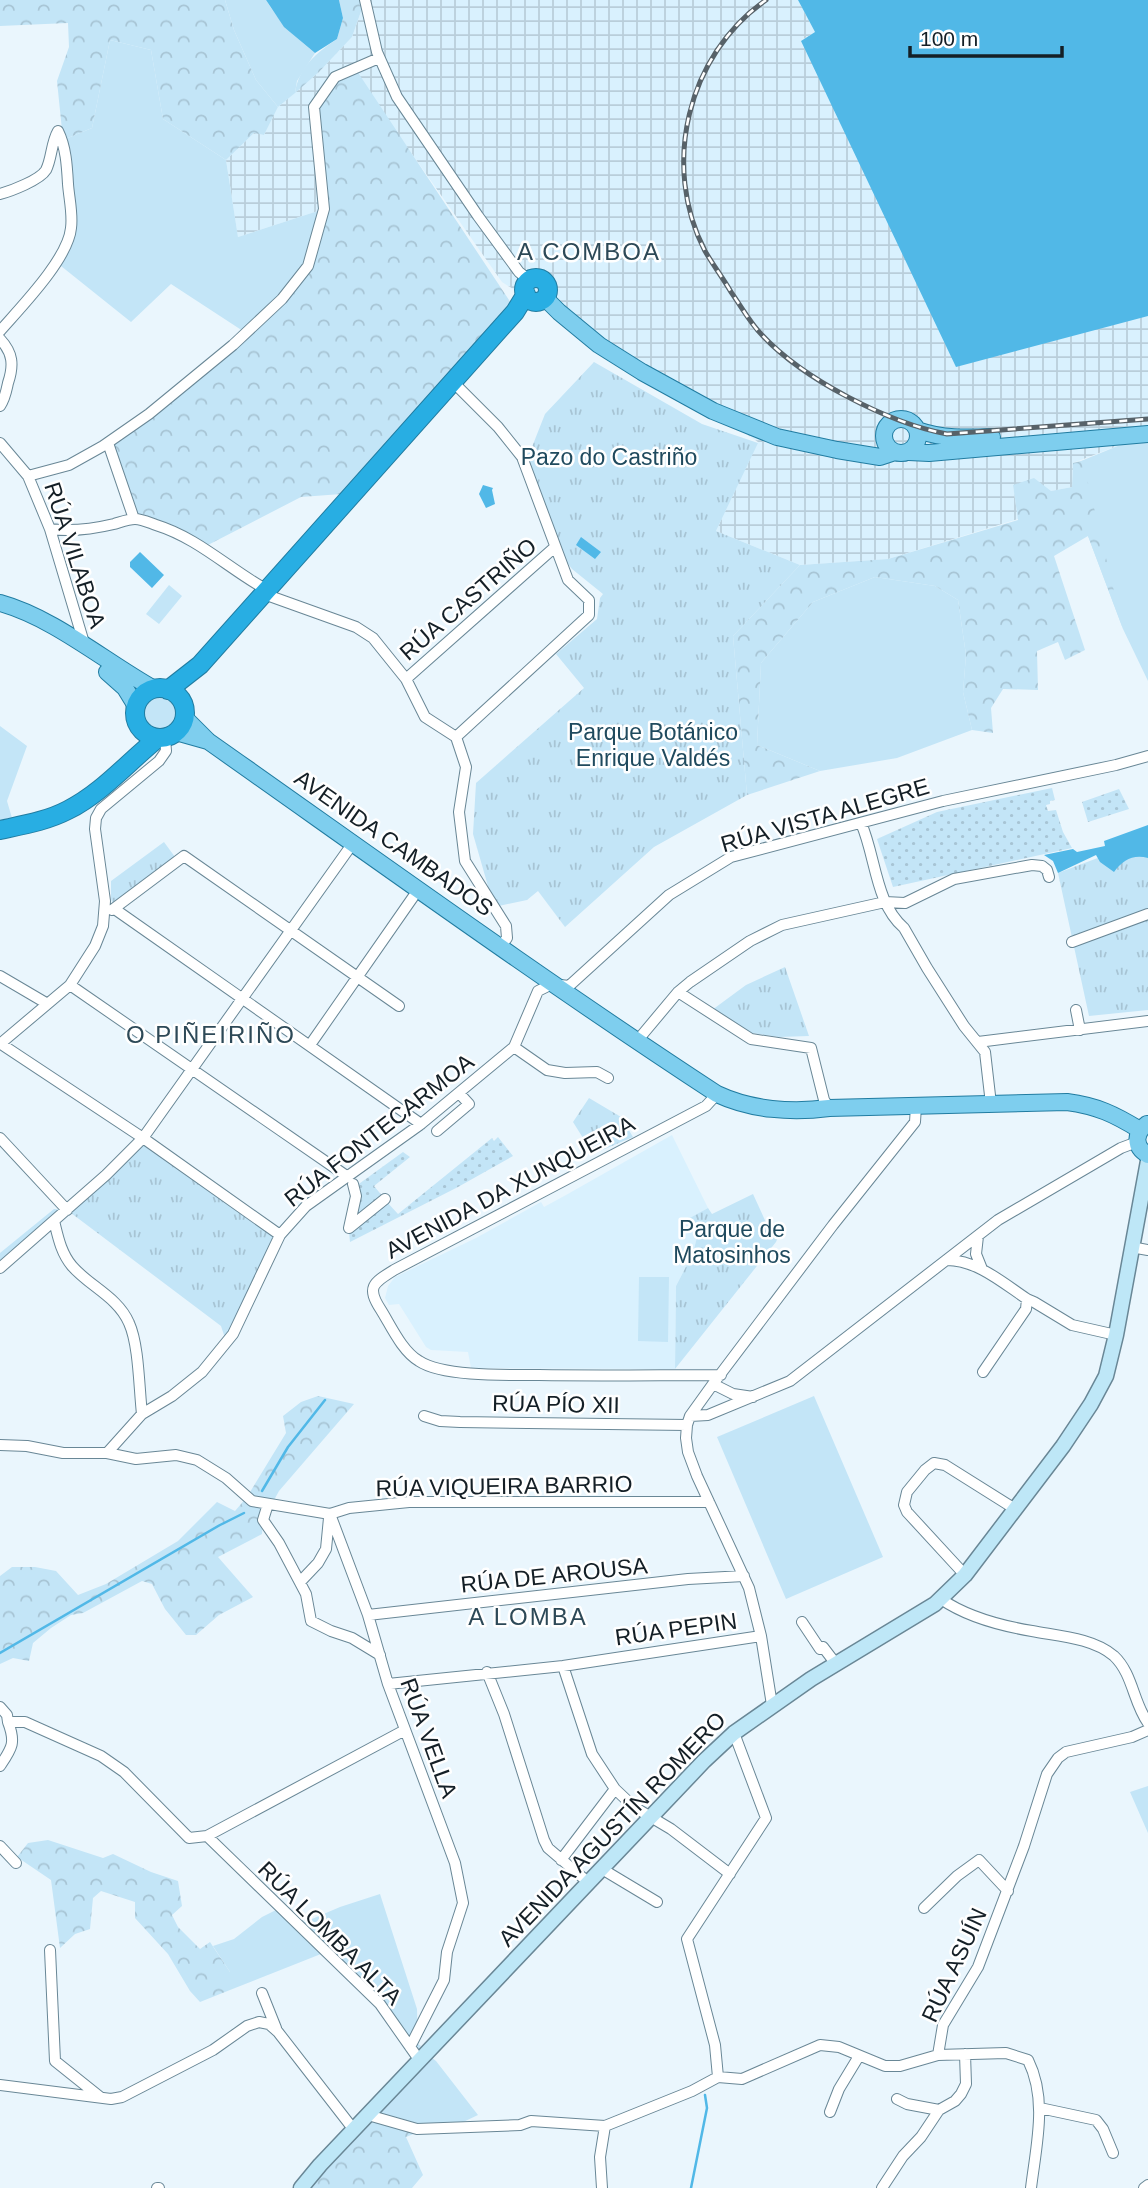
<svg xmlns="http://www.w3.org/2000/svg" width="1148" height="2188" font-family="Arial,sans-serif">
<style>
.built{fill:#d9f1fe}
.industrial{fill:url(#industrial-grid)}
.grass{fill:#c3e5f7}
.forest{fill:url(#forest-crowns)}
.park{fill:url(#park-tufts)}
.garden{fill:url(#garden-dots)}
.water{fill:#51b8e7}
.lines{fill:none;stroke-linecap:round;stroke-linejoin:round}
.stream{stroke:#51b8e7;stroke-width:2.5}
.street-casing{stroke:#698796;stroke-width:12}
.secondary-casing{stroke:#698796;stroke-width:17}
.primary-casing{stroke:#217ca1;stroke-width:18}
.highway-casing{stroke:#217ca1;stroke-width:20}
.street{stroke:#fff;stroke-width:10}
.secondary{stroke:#bee7f7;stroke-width:14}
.primary{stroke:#7eceee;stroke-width:16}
.highway{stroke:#28aee3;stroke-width:18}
.rail-casing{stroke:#576269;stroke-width:5}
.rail{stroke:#fff;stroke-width:2.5;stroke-dasharray:8;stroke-linecap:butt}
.labels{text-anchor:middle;stroke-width:5;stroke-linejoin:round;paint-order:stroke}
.park-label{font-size:23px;fill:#1f4a5e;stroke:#fff}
.street-label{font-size:23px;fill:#141f26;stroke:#fff}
.neighbourhood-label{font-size:24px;letter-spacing:2px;fill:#2d4957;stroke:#fff}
</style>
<defs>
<pattern id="industrial-grid" width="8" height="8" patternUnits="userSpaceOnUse" patternTransform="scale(1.75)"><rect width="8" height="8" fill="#d9f1fe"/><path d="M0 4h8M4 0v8" fill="none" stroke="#b9ceda"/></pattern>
<pattern id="forest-crowns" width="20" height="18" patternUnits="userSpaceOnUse" patternTransform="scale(1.75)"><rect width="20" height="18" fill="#c3e5f7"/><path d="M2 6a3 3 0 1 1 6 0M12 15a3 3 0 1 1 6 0" fill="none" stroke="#a7c4d4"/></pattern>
<pattern id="park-tufts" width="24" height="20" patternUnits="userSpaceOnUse" patternTransform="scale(1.75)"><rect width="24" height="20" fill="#c3e5f7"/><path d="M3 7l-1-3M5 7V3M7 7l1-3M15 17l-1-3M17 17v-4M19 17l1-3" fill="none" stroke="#a7c4d4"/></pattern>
<pattern id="garden-dots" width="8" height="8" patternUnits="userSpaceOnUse" patternTransform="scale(1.75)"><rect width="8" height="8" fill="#c3e5f7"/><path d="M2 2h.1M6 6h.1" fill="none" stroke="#a7c4d4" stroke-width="1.8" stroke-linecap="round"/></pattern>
</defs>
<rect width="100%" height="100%" fill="#eaf6fd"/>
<path class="built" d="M672,1135L708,1208L689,1219L697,1237L693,1253L676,1286L675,1369L471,1368L468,1352L431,1350L426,1347L399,1304L389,1305L385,1298L388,1286L395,1277L476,1238L541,1202L544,1207L566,1195Z"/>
<path class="industrial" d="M365,0H798L815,32L802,40L1148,315V440L1125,443L1073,463L1072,487L1051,491L1013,485L1018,519L888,559L800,565L716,531L758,442L713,411L606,349L502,282L384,114L324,209L238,237L226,160L254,133L264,135L278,107L319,72L352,37Z"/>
<path class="grass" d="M225,0H266C279,22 295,37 315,53L297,81L295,93L278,107L256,80L234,30Z
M110,40L151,50L163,119L226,160L238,237L324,209L308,266L246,333L171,284L131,322L56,262L71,227L63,140L92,128Z
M1148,441V681L1123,629L1088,536L1081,461L1125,443Z
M875,577L935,586L958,600L966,655L963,692L972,730L897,758L820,771L757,745L761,663L813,602Z
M169,585L182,596L159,624L146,614Z
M145 713a15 15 0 1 1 30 0a15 15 0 1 1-30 0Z
M0,726L27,746L7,801L12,818L0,821Z
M54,1209L67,1210L0,1268V1253Z
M639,1277H669L668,1342L638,1341Z
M814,1396L883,1557L786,1599L717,1437Z
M1148,1786V1833L1130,1792Z
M380,1894L417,2009L418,2044L421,2046L414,2054L380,2004L326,1952L230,1990V1972L213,1946L234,1939L262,1917L280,1908L298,1925L340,1907Z
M427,2054L436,2061L478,2115L461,2123L417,2129L368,2115Z"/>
<path class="forest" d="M0,0H225L234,30L256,80L278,107L264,135L254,133L226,160L163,119L151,50L110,40L92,128L63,140L57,81L69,47L68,23L0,26Z
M339,0H365L352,37L319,72L295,93C299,67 316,53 337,39L343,18Z
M355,68L511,303L355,493L301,497L204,547L134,519L108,443L246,333L308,266L323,194L314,107L335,77Z
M1081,461L1085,470L1123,629L1088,536L1054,556L1085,650L1065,660L1058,642L1037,651L1038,690L1003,689L991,708L993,733L972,730L963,692L966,655L958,600L935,586L875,577L813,602L761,663L757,745L820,771L747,795L733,636L800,565L888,559L1018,520L1013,485L1034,478L1051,491L1072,487L1073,463Z
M318,1396L354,1404L279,1491L263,1520L262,1534L218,1557L253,1597L219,1615L196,1635H186L165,1609L152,1584L142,1581L83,1613L71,1615L51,1628L33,1643L29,1661L13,1658L0,1664V1576L12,1567H35L56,1571L78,1595L106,1584L178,1541L217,1502L235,1511L247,1497L286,1433L283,1416L301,1402Z
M48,1840L103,1858L113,1854L151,1872L178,1881L182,1906L172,1915L178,1927L200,1949L210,1942L230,1972V1990L200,2002L190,1991L168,1954L135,1918V1902L101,1891L93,1898L90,1929L75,1934L60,1948L51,1880L17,1857L28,1843Z
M368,2115L426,2129L406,2137L423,2175L412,2188H301Z"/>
<path class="park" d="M594,362L702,424L758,443L716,531L800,565L733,636L747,795L654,847L565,927L538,891L527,900L494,907L473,834L476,783L584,688L556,654L597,619L600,598L603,594L572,569L555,547L522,457L530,452L545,414Z
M1148,839V1010L1089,1016L1058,873Z
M164,842L175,857L113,904L111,899V881Z
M785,967L809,1036L779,1037L752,1033L712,1010L746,985Z
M589,1098L621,1117L633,1137L593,1154L573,1122Z
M143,1138L280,1235L226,1341L221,1326L67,1210Z
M753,1194L769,1229L779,1235L776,1242L675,1369L676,1286L693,1253L697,1237L688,1219L708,1208L712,1214Z"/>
<path class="garden" d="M1052,788L1055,800L1050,801V804L1046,805L1048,811L1056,810L1063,832L1072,848L893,887L877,839L937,812Z
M1119,789L1129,809L1088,822L1082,802Z
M498,1137L513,1156L458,1187L350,1242L349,1232L386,1201L398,1214L492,1138L494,1141Z
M403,1152L410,1157L374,1186L384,1198L352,1223L356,1186Z"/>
<path class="water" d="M266,0H339L343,18L337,39L315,53L284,27Z
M798,0H1148V316L956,367L801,41L815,32Z
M483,485L493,488L492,490L495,504L486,508L479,494Z
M581,537L601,552L595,559L576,545Z
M140,552L164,575L152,588L130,567V562Z
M1148,825V858C1133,854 1123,860 1114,872L1100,862L1096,855L1058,873L1053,861L1044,855L1073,849L1077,852L1105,846L1104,841Z"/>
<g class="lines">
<path class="stream" d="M262,1491L288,1447L325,1400
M0,1653L220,1525L244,1513
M691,2188L707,2108L705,2095"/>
<defs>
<path id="street" d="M365,0L377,52L397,97L478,216L519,272L529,280
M0,194C11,191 40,180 46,170C52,158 51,143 58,131C66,147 67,166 68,184C69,198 73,214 71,228C68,259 21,307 0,331
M0,339C13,353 14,365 8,383C6,392 5,399 0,406
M454,383L498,427L522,457L568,580L589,600V615L456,737
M0,443L28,476L50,529L84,643
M108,443L134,519
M28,476L69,465L103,446L149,414L233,345L282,299L308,266L324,209L314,107L335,77L379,58
M50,529C72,532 93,529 114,524C121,522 129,519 135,519C142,519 150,523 156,525C198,538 229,569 267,590
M264,594L356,627L373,638L406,679L425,717L456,737L466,767L459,812L465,861L506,926L507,938L501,946
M406,679L555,547
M861,823C876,857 875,903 904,928L927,968L964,1026L985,1052L991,1104
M112,910L184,856L399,1006
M116,910L421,1124
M1072,942L1148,914
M0,976L46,1003
M70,985L348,1177
M678,992L751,1039L811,1048L824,1100L829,1108
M1076,1010L1080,1030
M637,1041L678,992L690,982L750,941L782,925L885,902L905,903L954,879L1032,865L1042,866L1047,870L1049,877
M978,1042L1148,1021
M0,1044L70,985L95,946L103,926L105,901L95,829L96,818L101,809L159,761L166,751L165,738
M1,1044L143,1138L280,1235
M310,1045L418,890
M514,1047L547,1070L565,1073L597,1072L608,1078
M717,1094L706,1106L394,1270C373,1283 366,1287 381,1310C391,1326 402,1351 419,1361C443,1377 509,1375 539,1375C600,1376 660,1375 721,1375
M437,1131L469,1104L459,1093
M0,1138L67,1210
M353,1184L356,1196L349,1228L385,1199
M54,1221C58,1237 61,1253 72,1266C89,1286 118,1297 129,1323C139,1345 139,1388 142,1414
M978,1236L976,1254L982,1269
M1131,1247L1148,1250
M947,1260C977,1260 1003,1283 1027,1299L1034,1302L1072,1325L1116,1335
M0,1268L106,1175L143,1138L353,843
M983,1372L1026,1309L1027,1299
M713,1384L733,1394L753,1397
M424,1416L440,1421L460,1422L687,1425
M690,1416L708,1415L790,1381L998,1220L1121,1148L1137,1142
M0,1445L27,1446L63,1453H107L142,1414L172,1396L202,1372L233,1334L280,1235L306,1206L421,1124L514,1047L538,991L552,984L569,986L669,895L731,857L943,801L1116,765L1148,756
M107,1453L136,1459L176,1455L197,1460L226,1478L252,1501L330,1514L349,1508L409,1502H709
M268,1504L263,1520L279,1543L306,1594L311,1621L331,1631L352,1638L380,1655
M330,1514L368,1615L388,1684L455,1863L463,1903L447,1952L444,1980L410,2047
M965,1575L907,1512L904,1505L907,1492L925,1470L934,1463L945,1465L1015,1509
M300,1582L318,1563L326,1549L329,1518
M941,1599C967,1617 1002,1626 1032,1631C1058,1636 1093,1638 1114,1656C1133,1674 1133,1702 1148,1723
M368,1615L688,1579L744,1576
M802,1622L820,1649L823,1647L836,1664
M563,1666L592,1754L615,1789
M487,1672L504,1714L544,1840L548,1848L589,1883
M388,1684L563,1666L761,1636
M772,1705L761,1636L749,1588L697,1476L688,1452L686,1438L687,1425L690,1416L713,1384L833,1225L915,1122L916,1106
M0,1707L7,1715L8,1722H25L101,1756L124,1772L189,1838L207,1836L405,1730
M0,1766C12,1748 16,1743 8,1722
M207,1836L380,2004L420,2061
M0,1846L16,1863
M561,1860L615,1789L634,1807L671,1829L730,1874
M602,1869L657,1902
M924,1908L957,1876L979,1860L1008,1891
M50,1950L55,2061L100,2097
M262,1993L276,2028
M938,2055L943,2025L978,1967L1024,1846L1047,1774L1058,1758L1066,1752L1132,1737L1148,1730
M718,2077L715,2045L687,1939L766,1818L734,1733
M0,2085L111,2099L122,2097L213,2050L247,2026L259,2022L269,2024L278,2032L354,2130
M897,2099L907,2104L939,2110
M1040,2108L1096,2120L1103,2129L1113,2153
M830,2112L839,2089L859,2056
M368,2115L417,2129L520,2125L531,2121L605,2126
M157,2188H159
M602,2188L600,2157L605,2126L692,2091L718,2077L742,2079L820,2045L839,2047L885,2066H900L938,2055L1006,2053L1028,2060C1048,2100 1036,2146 1031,2188
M882,2188L903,2156L921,2137L939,2110L955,2101L961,2094L966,2084L965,2054
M1144,2188L1148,2185"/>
<path id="secondary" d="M301,2188L320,2165L704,1761L734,1733L811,1679L935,1604L965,1575L1063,1446L1091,1404L1106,1376L1116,1335L1148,1161"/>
<path id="primary" d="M545,298L559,312L599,345L642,372L713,411L777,437L837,450L880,457L895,452
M884 436a17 17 0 1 1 34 0a17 17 0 1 1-34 0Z
M917,430C943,439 966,438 992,437
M909,452L929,453L1148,434
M0,603C54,618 104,661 154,689
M107,672L125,688L136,706
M184,717L208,741C377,860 544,981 717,1094C751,1110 792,1113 829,1108L1067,1102C1097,1106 1114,1114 1140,1130
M176,732L208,741
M1147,1124C1134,1133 1134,1147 1148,1155"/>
<path id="highway" d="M524 290a12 12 0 1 1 24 0a12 12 0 1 1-24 0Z
M135 713a25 25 0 1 1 50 0a25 25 0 1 1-50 0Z
M168,690L200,665L515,312L526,294
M0,830C23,825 47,821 68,810C102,793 128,762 158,738"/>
</defs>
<use href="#street" class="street-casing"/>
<use href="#secondary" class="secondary-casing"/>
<use href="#primary" class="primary-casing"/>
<use href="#highway" class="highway-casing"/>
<use href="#street" class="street"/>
<use href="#secondary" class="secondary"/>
<use href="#primary" class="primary"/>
<use href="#highway" class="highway"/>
<defs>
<path id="rail" d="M766,0C687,55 661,166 705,251C713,265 723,278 731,292C741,306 750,323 762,335C803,379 888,423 947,434L1148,419"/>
</defs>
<use href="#rail" class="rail-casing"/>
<use href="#rail" class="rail"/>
</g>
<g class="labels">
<g class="park-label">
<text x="609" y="465">Pazo do Castriño</text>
<text x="653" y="740">Parque Botánico<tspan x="653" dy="26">Enrique Valdés</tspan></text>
<text x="732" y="1237">Parque de<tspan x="732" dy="26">Matosinhos</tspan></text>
</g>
<g class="street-label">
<text transform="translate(75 555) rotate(72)" y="8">RÚA VILABOA</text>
<text transform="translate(468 599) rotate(-41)" y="8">RÚA CASTRIÑO</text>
<text transform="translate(825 815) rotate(-16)" y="8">RÚA VISTA ALEGRE</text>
<text transform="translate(394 843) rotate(35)" y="8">AVENIDA CAMBADOS</text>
<text transform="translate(379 1130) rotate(-38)" y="8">RÚA FONTECARMOA</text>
<text transform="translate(510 1187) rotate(-28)" y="8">AVENIDA DA XUNQUEIRA</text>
<text transform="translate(556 1404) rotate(1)" y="8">RÚA PÍO XII</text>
<text transform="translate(504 1486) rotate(-1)" y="8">RÚA VIQUEIRA BARRIO</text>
<text transform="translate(554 1575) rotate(-6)" y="8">RÚA DE AROUSA</text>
<text transform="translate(676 1629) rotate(-8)" y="8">RÚA PEPIN</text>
<text transform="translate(429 1738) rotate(70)" y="8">RÚA VELLA</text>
<text transform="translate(612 1829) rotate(-46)" y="8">AVENIDA AGUSTÍN ROMERO</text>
<text transform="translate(330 1933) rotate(45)" y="8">RÚA LOMBA ALTA</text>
<text transform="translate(954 1965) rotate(-65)" y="8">RÚA ASUÍN</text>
</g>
<g class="neighbourhood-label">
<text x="589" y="260">A COMBOA</text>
<text x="211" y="1043">O PIÑEIRIÑO</text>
<text x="528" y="1625">A LOMBA</text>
</g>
</g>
<path d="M910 46v10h152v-10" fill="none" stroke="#141f26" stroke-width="3.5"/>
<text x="920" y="46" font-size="21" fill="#141f26" stroke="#ffffff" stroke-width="5" paint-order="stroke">100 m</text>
</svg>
